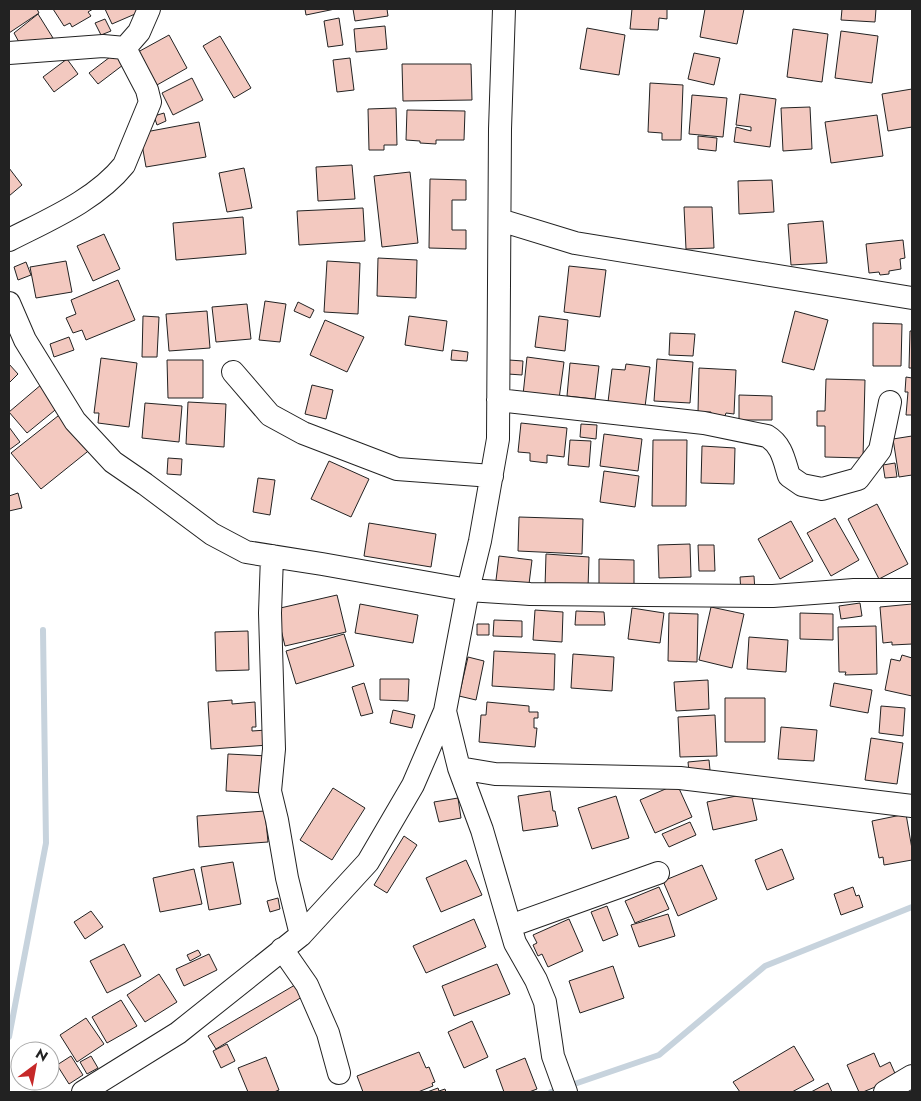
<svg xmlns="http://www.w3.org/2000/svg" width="921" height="1101" font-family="Jost,sans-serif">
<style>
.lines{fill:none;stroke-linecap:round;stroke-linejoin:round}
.stream{stroke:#c7d3dd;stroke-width:6}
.building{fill:#f3c9c0;stroke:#222}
.minor-casing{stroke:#222;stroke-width:24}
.minor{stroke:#fff;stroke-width:22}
</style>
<rect width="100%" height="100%" fill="#fff"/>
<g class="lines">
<path class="stream" d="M9,1037L46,843L43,630
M551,1092L659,1055L765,966L912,907"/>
</g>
<path class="building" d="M9,9H37L39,13L9,33Z
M53,9H93L88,12L91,16L72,27L70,23L64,26Z
M105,9H142V11L112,24Z
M305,9H335L306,15Z
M353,9H387L388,16L355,21Z
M632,9H667V19L659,18L658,30L630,29Z
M705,9H744L737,44L700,37Z
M842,9H876L875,22L841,20Z
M38,14L53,38L20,44L14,33Z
M339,18L343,45L328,47L324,21Z
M105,19L111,31L101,35L95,23Z
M385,26L387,49L356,52L354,29Z
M587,28L625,35L619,75L580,69Z
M793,29L828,34L822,82L787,77Z
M841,31L878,36L872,83L835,78Z
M169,35L187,68L157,85L138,52Z
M220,36L251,88L234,98L203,46Z
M694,53L720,58L714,85L688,79Z
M114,54L123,65L98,84L89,73Z
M350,58L354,90L337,92L333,60Z
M67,59L78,74L54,92L43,77Z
M402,64H471L472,100L403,101Z
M192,78L203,100L173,115L162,93Z
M650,83L683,85L681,140H662V133L648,132Z
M912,89V127L888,131L882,94Z
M740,94L776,99L770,147L734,142L736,127L751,131V127L736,125Z
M692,95L727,98L723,137L689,134Z
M810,107L812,149L783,151L781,108Z
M396,108L397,145H384V150H369L368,109Z
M407,110L465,111L464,140H436V144L420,143V141L406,140Z
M164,113L166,121L157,125L154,116Z
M877,115L883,156L831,163L825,122Z
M199,122L206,157L146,167L140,133Z
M698,136L717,138L716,151L698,149Z
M352,165L355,199L318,201L316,167Z
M9,168L22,185L9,196Z
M244,168L252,208L227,212L219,173Z
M410,172L418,243L382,247L374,176Z
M430,179L466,180V200H452V230H466V249L429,248Z
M772,180L774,212L739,214L738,181Z
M684,207H712L714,248L686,249Z
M363,208L365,241L299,245L297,211Z
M243,217L246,254L176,260L173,223Z
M823,221L827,263L791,265L788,224Z
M104,234L120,269L93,281L77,246Z
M903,240L905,258L900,259L901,269L889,271V274L880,275L879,272L869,273L866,244Z
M378,258L417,260L416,298L377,296Z
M66,261L72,292L36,298L30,267Z
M327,261L360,263L358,314L324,312Z
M26,262L31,275L18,280L14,267Z
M569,266L606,270L600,317L564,312Z
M118,280L135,320L86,340L82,330L73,333L66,318L76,314L71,300Z
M265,301L286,304L280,342L259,340Z
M298,302L314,310L310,318L294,311Z
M247,304L251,339L216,342L212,307Z
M207,311L210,348L169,351L166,314Z
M795,311L828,320L814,370L782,362Z
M143,316L159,317L157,357H142Z
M409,316L447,321L443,351L405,345Z
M539,316L568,320L565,351L535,347Z
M325,320L364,337L347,372L310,355Z
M873,323L902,324L901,366H873Z
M910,331H912V368H909Z
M670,333L695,334L693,356L669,355Z
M69,337L74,350L54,357L50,344Z
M452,350L468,352L467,361L451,360Z
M527,357L564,362L559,399L523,395Z
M101,358L137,363L129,427L98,423L99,413H94Z
M657,359L693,362L690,403L654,401Z
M167,360H203V398H168Z
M509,360L523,361L522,375L508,374Z
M570,363L599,366L595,399L567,396Z
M9,364L18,374L9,383Z
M626,364L650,367L645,407L608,402L612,369L625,370Z
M699,368L736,370L734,414L726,413L725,416H711V412H698Z
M906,377L912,378V415H906L908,392H905Z
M826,379L865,380L863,458L825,457V426H817V411H825Z
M42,384L60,406L27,433L9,412Z
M312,385L333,390L326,419L305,414Z
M739,395L772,396V420H739Z
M188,402L226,404L224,447L186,444Z
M145,403L182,406L179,442L142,438Z
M63,412L92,448L41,489L11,453Z
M521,423L567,428L564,457L547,455V463L530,461V453L518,452Z
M581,424L597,425L596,439L580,437Z
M9,427L20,442L9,450Z
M604,434L642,439L638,471L600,466Z
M912,436V475L899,477L893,439Z
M570,440L591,441L589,467L568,465Z
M653,440H687L686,506H652Z
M702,446L735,448L734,484L701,483Z
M168,458L182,459L181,475L167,474Z
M329,461L369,479L351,517L311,499Z
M895,463L897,477L885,478L883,465Z
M604,471L639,476L635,507L600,502Z
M258,478L275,480L270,515L253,512Z
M18,493L22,508L9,511V496Z
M877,504L908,564L879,579L848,519Z
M519,517L583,519L582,554L518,551Z
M835,518L859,560L831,576L807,533Z
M791,521L813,561L780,579L758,539Z
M369,523L436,534L431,567L364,556Z
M690,544L691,577L659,578L658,545Z
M698,545H714L715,571H699Z
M546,554L589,557L588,588L545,587Z
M499,556L532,560L528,592L495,588Z
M599,559L634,560V584H599Z
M754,576L755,592L741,593L740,577Z
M337,595L346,632L285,646L276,609Z
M860,603L862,616L841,619L839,606Z
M360,604L418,615L413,643L355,633Z
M912,604V644L892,645V642L883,643L880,607Z
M711,607L744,614L732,668L699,660Z
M632,608L664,613L660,643L628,639Z
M535,610L563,612L562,642L533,640Z
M576,611L604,612L605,625H575Z
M669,613L698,614L697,662L668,661Z
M800,613L833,614V640L800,639Z
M494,620L522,621V637L493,636Z
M477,624H489V635H477Z
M876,626L877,674L845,675L846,672H839L838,627Z
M248,631L249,670L216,671L215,632Z
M344,634L354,666L296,684L286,651Z
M749,637L788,640L786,672L747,669Z
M494,651L555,654L554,690L492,686Z
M573,654L614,657L612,691L571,688Z
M902,655L912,658V696L885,690L891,659L900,661Z
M468,657L484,661L476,700L459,696Z
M380,679H409L408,701L380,700Z
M708,680L709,709L676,711L674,682Z
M364,683L373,713L361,716L352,687Z
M834,683L872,690L868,713L830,706Z
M725,698H765V742H725Z
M232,700V704L255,702L256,727H252V731L267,730L269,745L211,749L208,702Z
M487,702L529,706V712H538V718H534V728H537L535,747L479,742L481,715H486Z
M881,706L905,708L903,736L879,733Z
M393,710L415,715L412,728L390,723Z
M715,715L717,756L680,757L678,717Z
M781,727L817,730L814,761L778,759Z
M871,738L903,743L897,784L865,780Z
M228,754L268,756L266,793L226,791Z
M709,760L710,770L689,772L688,762Z
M677,784L692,817L655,833L640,800Z
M333,788L365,808L332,860L300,840Z
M550,791L553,811H555L558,826L523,831L518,796Z
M751,793L757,820L713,830L707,802Z
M616,796L629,838L592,849L578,808Z
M458,798L461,818L439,822L434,802Z
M265,811L268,842L199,847L197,816Z
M906,814L912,849V860L884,865L883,857L879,858L872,821Z
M690,822L696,835L669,847L662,834Z
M404,836L417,845L387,893L374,885Z
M782,849L794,879L767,890L755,860Z
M466,860L482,895L441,912L426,878Z
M233,862L241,904L209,910L201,867Z
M702,865L717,899L678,916L663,881Z
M194,869L202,904L160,912L153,878Z
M659,887L669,909L635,923L625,901Z
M853,887L856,896L859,895L863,907L841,915L834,894Z
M278,898L280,909L270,912L267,901Z
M607,906L618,935L603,941L591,912Z
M91,911L103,927L85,939L74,922Z
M668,914L675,936L639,947L631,925Z
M474,919L486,947L426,973L413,946Z
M569,919L583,951L548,967L542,954L538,956L533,945L537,943L533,935Z
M124,944L141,976L107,993L90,961Z
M198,950L201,955L190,961L187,955Z
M209,954L217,970L184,986L176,969Z
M497,964L510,994L454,1016L442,986Z
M613,966L624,998L580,1013L569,981Z
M159,974L177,1002L145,1022L127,995Z
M300,982L307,994L216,1049L208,1036Z
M121,1000L137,1026L107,1043L92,1017Z
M86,1018L104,1044L77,1062L60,1035Z
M472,1021L488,1057L464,1068L448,1032Z
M227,1044L235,1061L221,1068L213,1051Z
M794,1046L814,1080L792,1092H740L733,1082Z
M419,1052L426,1068L429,1067L435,1082L432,1083L433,1086L418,1092H363L357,1076Z
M874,1053L880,1067L890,1062L897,1078L863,1092H859L847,1065Z
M71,1056L83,1075L69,1084L57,1065Z
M91,1056L98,1068L87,1074L80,1062Z
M266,1057L279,1090L274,1092H248L238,1068Z
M525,1058L537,1089L529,1092H504L496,1070Z
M828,1083L832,1092H811Z
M438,1088L439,1091L445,1089L446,1092H427Z"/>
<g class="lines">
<defs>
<path id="minor" d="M125,48L139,32L149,9
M9,53L103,46L125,48
M500,220L575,243L912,298
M9,240C48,220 96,200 124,165L150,102L147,90L125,48
M9,303L25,340L75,421L113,462L145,484L212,534L246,552L322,564L468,590L530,594L773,596L854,590H912
M233,372L270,415L303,433L397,469L492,476
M498,400L704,423L767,436C782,445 784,460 789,476L802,485L822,489L858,479L880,450L890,402
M272,556L270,613L274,749L270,791L277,820L287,878L301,935
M445,711L459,768L482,830L515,943L536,980L545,1002L553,1056L566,1092
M459,768L495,774L680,778L912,806
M510,926L658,873
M282,949L307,985L328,1033L339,1073
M83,1092L178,1033L301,935L368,862L413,785L445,711L468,590L480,541L498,439L500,129L504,9
M885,1092L912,1076"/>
</defs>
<use href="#minor" class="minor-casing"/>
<use href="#minor" class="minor"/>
</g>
<rect width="921" height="1101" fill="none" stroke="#222222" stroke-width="20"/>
<g transform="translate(35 1066) rotate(32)"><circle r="24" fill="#ffffff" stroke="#a7a7a7"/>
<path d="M0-4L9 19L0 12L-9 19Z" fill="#c62828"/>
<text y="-8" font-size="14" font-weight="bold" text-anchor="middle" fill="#222222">N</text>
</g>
</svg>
